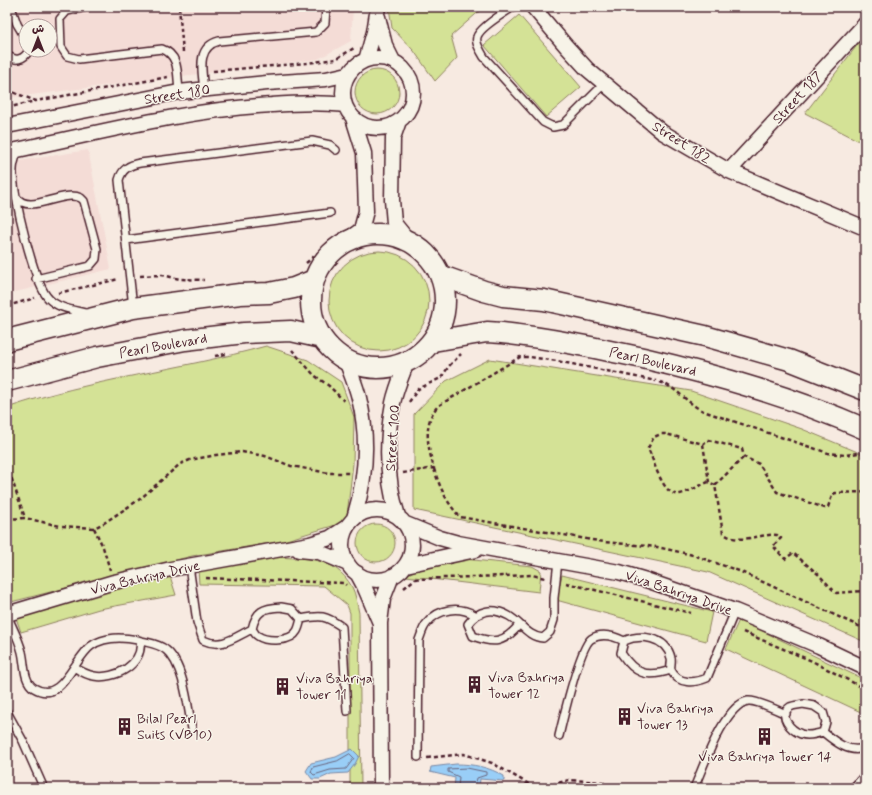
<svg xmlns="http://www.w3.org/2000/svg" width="872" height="795" font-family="Mynerve,'Playpen Sans Arabic',sans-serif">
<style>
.built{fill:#f4dcd6;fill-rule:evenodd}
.green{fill:#d4e296;stroke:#8f8060}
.water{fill:#99cef7;stroke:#7988a5}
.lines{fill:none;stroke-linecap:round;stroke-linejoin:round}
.shore{stroke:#6a657d;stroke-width:1}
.lane-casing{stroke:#4a1f2b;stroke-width:10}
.street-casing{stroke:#4a1f2b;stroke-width:17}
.secondary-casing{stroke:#4a1f2b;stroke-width:23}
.path{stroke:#4a1f2b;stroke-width:2.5;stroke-dasharray:4 3;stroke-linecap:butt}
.lane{stroke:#f7f3e8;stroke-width:7}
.street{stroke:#f7f3e8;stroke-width:14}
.secondary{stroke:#f7f3e8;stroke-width:20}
.labels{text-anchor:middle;stroke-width:3;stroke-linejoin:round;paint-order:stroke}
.street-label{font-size:14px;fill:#4a1f2b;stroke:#f7f3e8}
.poi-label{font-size:14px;fill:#4a1f2b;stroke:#f7f3e8;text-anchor:start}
</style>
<rect width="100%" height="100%" fill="#f7eae1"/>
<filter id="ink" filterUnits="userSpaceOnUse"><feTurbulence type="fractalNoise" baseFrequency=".025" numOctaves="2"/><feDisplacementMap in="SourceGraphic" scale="8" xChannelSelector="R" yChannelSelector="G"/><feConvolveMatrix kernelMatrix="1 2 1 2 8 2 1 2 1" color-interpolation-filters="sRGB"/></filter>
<g filter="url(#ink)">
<path class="built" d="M7,7H353L351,41L318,59L7,98ZM26,26H50V50H26Z
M88,150L111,269L7,294V163Z"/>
<path class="green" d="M389,7H484L451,36L457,58L435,81L414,51L392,28Z
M519,15L581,87L546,117L484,45Z
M865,35V144L805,113Z
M355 92a22 22 0 1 1 44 0a22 22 0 1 1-44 0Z
M329 301a50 50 0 1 1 100 0a50 50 0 1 1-100 0Z
M266,346L308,360L341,382L354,417L353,464L347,515L342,523L283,541L192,556L7,603V408C91,379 180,370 266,346Z
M490,359L691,391L802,429L865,455V642L708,572L414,510V414L446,381Z
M357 543a19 19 0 1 1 38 0a19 19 0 1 1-38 0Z
M273,557C304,559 334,555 352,587C356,594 357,605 359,613L361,788H350V613L347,605L324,586L199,584L198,568Z
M454,558L532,566L541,571L539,592L406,576L424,564Z
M562,575L712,612L706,641L556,600Z
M170,576L176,595L99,609L21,632L15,615Z
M739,620L865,680V714L726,649Z"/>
<path class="water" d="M352,749L359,756L355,764L348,773L331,774L320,779H312L306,771L311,763L336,757Z
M456,764C473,764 489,767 504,776V781L480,779L479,788H454L455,778L430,772L431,767Z"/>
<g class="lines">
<path class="shore" d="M350,754L354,758L346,769L330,770L314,775L311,772L313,767L337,761Z
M458,788L459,777L448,772V769L467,768L486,772V775L477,778L475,788"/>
<defs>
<path id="lane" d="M11,7L17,24L26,39
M87,7L67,11L60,19L61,47L67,56L79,59L162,49C180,55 177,75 179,92
M513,7C505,12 479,28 477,37C475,44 481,51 484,57L543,122L553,127L563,125L604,84
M7,55C15,62 24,60 29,50
M204,89C202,71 196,47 219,41L316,32L325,23L326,7
M18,150C16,156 13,163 13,170C12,192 34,285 49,299C59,309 75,310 89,314
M16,197C30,216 61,189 81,198L84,201L97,249L96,259L90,266L36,279
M126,240L330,213
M133,307L119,180C122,169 129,165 140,163L312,141L330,145L336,150
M189,566L197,622L203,640C222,649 235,637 252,629
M281,607L292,609L301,619C300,622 299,628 297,631C291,642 267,642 258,636C255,635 254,631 252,629C256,611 263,608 281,607Z
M7,615C12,627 19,639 22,652C25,663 23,681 34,688C62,705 74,658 91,646C105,636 122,637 138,640C147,643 158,643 166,650C184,664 188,708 192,729
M301,619C321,615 325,615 342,627L347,711
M519,625C504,643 494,644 473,636L468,624C478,610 493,607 509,616C521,623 528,637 543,638L550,632L554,620V598L558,561
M624,641L621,653C635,674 646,678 671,670
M74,667C80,671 87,675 94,676C115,680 144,664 140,641
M803,704L814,706L823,712L826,722L823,732C817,734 807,736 801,734C791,730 777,716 790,707C794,705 800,705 803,704Z
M7,712L23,741L42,784
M823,732C834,741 851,755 865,747
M559,736C563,719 580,647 591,639C602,632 614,636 624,641C640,634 666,636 671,658C672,661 670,666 671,670C678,685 695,683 707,678L735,611
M418,757L419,640C421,635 423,627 427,623C439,608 459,606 475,615
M694,788C703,768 724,705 748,701C756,700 777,710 786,714
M853,788L865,775"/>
<path id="street" d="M533,7L566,46L587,69L662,132L729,171L865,228
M378,17L385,45L393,61
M343 93a35 35 0 1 1 70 0a35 35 0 1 1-70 0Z
M366,60L374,32L378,7
M399,121L393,138L392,200L394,223L407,239
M7,126L179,92L267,83L326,79L348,74
M7,152C95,134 182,110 272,105C296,103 321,102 345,105
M729,171L865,24
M343,243L361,230L366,211L364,153L353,118
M346,360C350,372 356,385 359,398C369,438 366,479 354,518
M342 545a35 35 0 1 1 70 0a35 35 0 1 1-70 0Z
M398,516C386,480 386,440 393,403C396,389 402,375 407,362
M406,524L440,538L458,543L619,572L646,580L735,611L819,646L865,668
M299,550L319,552L348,564
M406,565L476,550
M357,573L364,586L380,623
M7,614L114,582L171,569L310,544L330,538L347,527
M381,788L380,623L383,599L392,576"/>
<path id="secondary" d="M311 301a67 67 0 1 1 134 0a67 67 0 1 1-134 0Z
M442,276L484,291L503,296L544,300L705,336L789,360L865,390
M7,340L133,308L240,294L269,293L294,288L314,280
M433,341L487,332L502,333C549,338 596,348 643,358C719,376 793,397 865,429
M7,381L97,357L185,340L244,333L291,331L322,338"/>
</defs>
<use href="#lane" class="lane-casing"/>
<use href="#street" class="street-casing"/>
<use href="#secondary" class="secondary-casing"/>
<path class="path" d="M179,7L183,52
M213,71L307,63L336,59L354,48
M7,90L36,101L168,77
M7,108L35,101
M306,263L330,243
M140,276L162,275L180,279L204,280
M58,293L119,279
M7,306L35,298
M292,350L314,375L329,386L344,401
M215,356L226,354
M660,382C678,388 689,406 706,412L828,453L845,455L865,452
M409,402L418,389L441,378L449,366L461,354
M703,444L709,482
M7,465L25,518
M434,469C440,488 447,503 460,517L604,542L657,547L693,555L739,571L865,629
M403,473L434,468C428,448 422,423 438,406L520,357H530L557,361L656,381
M715,485L744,457
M865,492L835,493L832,496L828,507L825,508L777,492L759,464L744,457L742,449L708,440L703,444L666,434H661L654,437L648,448C654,461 663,498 680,494C690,492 699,485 709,482L715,485L723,533C739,546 759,533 777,535L781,538L773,546L785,559L793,553L818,574L836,593L865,591
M7,519L25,518L60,526L94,528L104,523L140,499L180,464L190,460L216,455L242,452L265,456L291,466L329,473H350
M94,528L103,547L110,570
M206,578L344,583L346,585
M566,583L691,613
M404,588L415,579L532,575L545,578
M743,632L812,661L865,689
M427,758L464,754L473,757L492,763L532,786L542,787L569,780L602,782L616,788"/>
<use href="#lane" class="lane"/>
<use href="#street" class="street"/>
<use href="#secondary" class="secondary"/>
</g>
</g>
<defs>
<symbol id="building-bare" viewBox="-9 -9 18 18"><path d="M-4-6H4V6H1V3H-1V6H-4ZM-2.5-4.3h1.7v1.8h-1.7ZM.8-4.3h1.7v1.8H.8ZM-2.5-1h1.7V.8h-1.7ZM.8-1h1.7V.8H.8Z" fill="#4a1f2b" stroke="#f7f3e8" stroke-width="2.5" paint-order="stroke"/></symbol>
</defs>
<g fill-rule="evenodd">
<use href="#building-bare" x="462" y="672" width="25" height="25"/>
<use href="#building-bare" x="270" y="674" width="25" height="25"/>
<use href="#building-bare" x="612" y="704" width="25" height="25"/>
<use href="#building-bare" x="112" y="714" width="25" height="25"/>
<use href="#building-bare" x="752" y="724" width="25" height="25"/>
</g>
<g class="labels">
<g class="street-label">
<text transform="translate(177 94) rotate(-9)" y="5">Street 180</text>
<text transform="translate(797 97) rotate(-47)" y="5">Street 187</text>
<text transform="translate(682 142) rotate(32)" y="5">Street 182</text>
<text transform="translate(163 345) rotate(-10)" y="5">Pearl Boulevard</text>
<text transform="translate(653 361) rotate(13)" y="5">Pearl Boulevard</text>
<text transform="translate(392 438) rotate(-86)" y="5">Street 100</text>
<text transform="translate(145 577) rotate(-13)" y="5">Viva Bahriya Drive</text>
<text transform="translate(679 592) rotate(19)" y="5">Viva Bahriya Drive</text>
</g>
<g class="poi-label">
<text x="488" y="682">Viva Bahriya<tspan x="488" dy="16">Tower 12</tspan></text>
<text x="296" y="683">Viva Bahriya<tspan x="296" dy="16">Tower 11</tspan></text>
<text x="637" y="713">Viva Bahriya<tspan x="637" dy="16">Tower 13</tspan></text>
<text x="137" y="723">Bilal Pearl<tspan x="137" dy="16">Suits (VB10)</tspan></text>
<text x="765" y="761" text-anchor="middle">Viva Bahriya Tower 14</text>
</g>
</g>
<rect width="872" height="795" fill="none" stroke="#f7f3e8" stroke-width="24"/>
<rect x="12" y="12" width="848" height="771" fill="none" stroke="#4a1f2b" stroke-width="1.5" filter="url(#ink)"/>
<g transform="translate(38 38)"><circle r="19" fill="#f7f3e8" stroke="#b29e9c"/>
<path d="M0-3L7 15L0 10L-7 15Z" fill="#4a1f2b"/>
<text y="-6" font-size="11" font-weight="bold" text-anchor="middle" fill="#4a1f2b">ش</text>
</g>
</svg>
